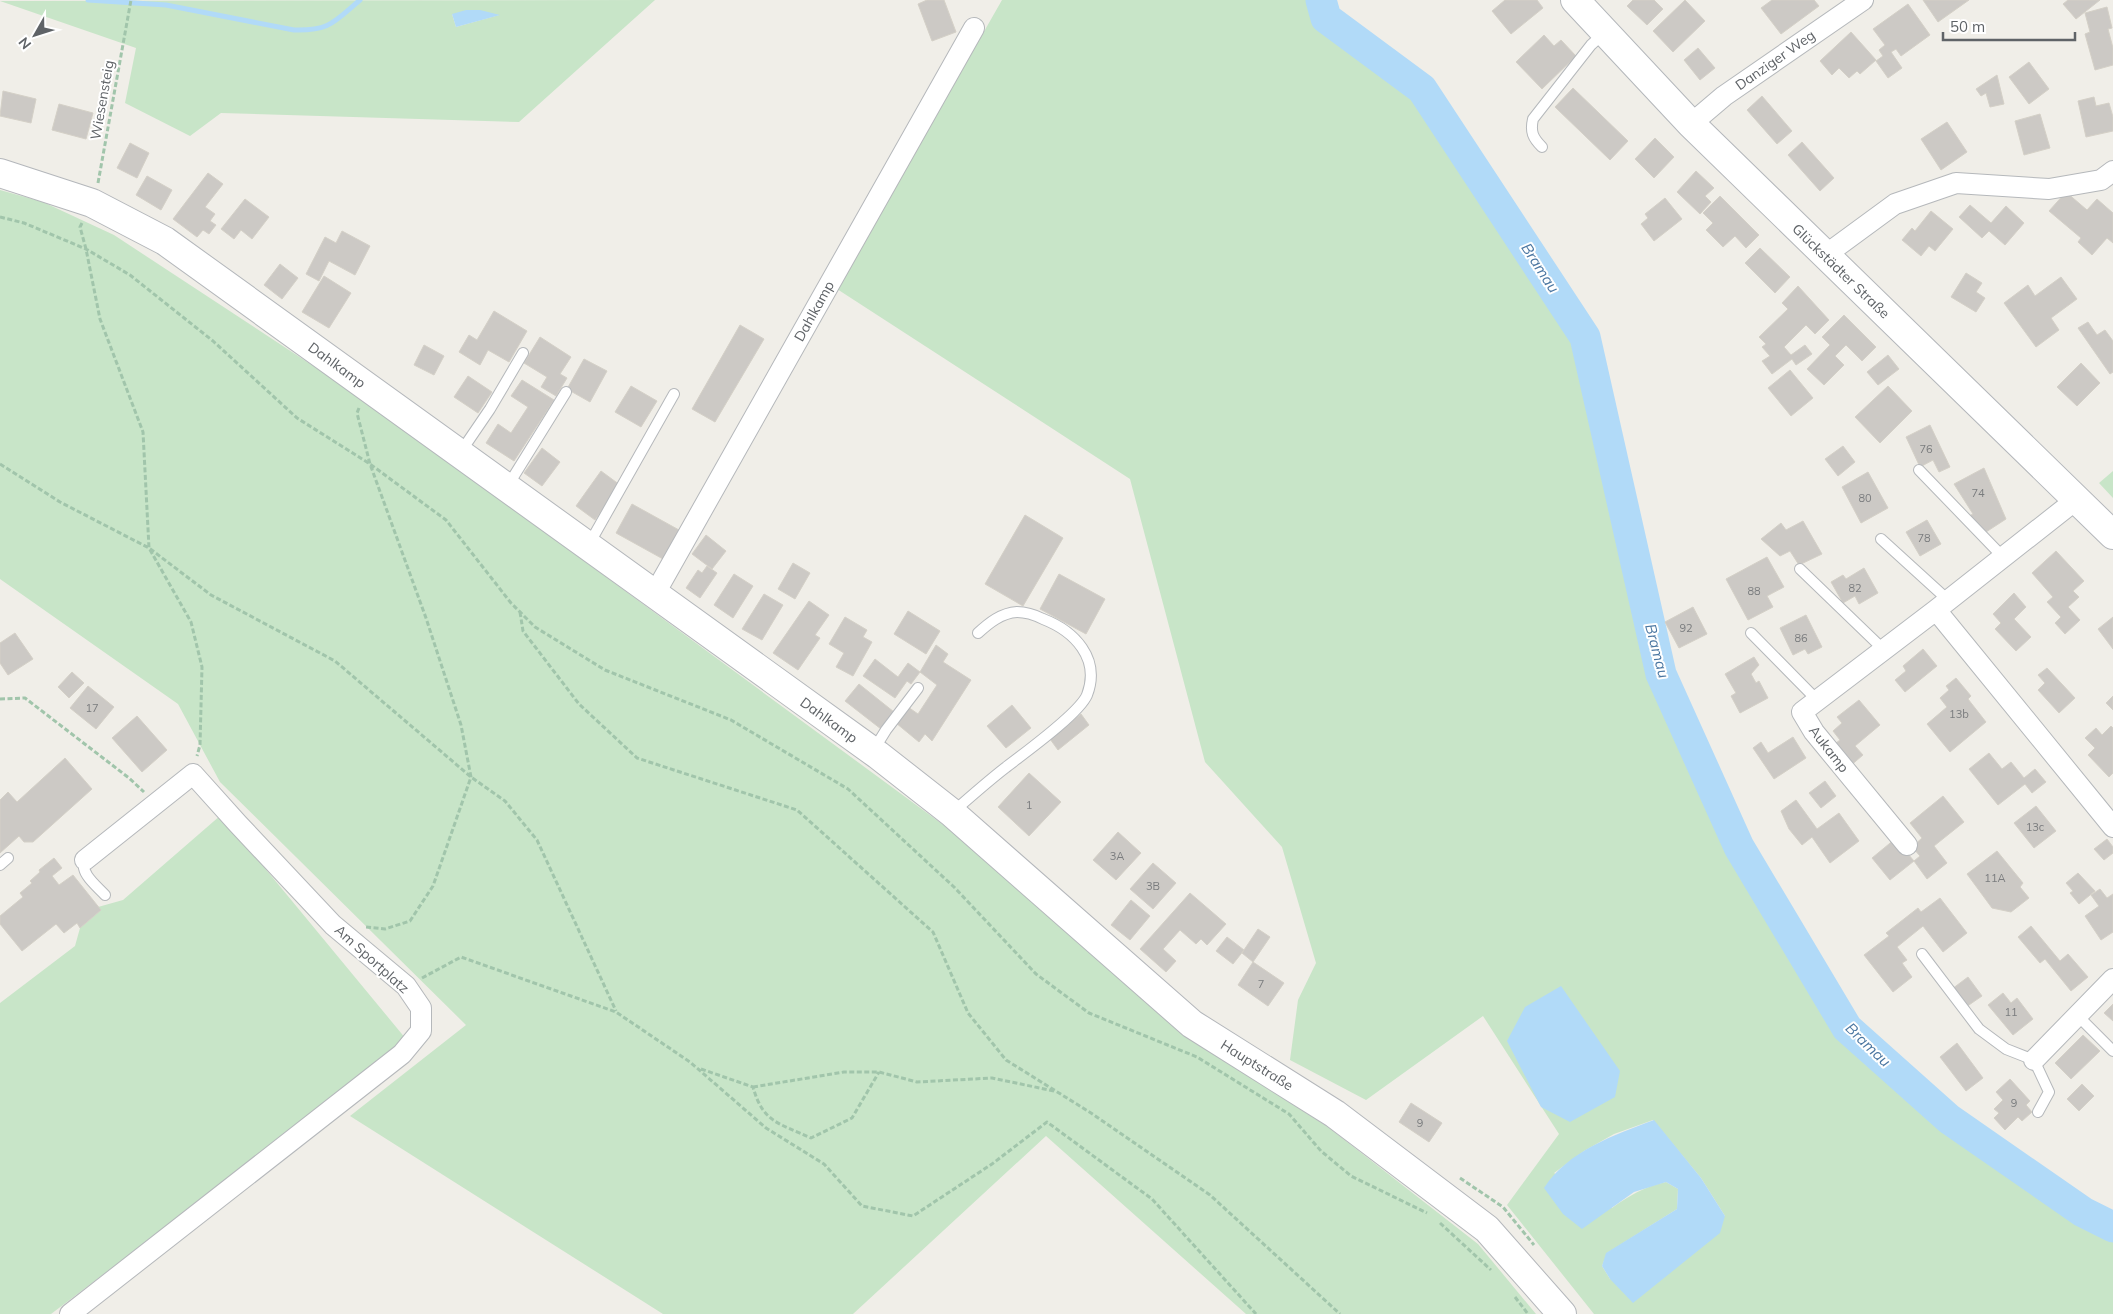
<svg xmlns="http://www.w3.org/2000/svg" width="2113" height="1314" font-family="Mulish,sans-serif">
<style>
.green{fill:#c8e5c8;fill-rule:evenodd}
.water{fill:#b1daf8}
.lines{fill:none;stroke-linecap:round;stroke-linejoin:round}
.stream{stroke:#b1daf8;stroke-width:5}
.river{stroke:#b1daf8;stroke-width:31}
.building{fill:#ccc9c5;stroke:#d4d0c7}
.lane-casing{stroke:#b5b8bb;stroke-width:12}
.street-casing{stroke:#b5b8bb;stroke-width:22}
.secondary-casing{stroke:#b4b7bb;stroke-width:30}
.path{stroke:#a1c5ab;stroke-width:3;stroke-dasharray:5 2.5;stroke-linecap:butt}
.lane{stroke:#fff;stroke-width:10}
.street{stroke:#fff;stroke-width:20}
.secondary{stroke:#fff;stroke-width:28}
.labels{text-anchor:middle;stroke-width:4;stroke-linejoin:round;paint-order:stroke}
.number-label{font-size:11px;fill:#7a7c7e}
.street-label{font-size:14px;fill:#5f6367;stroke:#fff}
.water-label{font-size:15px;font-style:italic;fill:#4a76a1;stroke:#fff}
</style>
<rect width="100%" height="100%" fill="#f0eee8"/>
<path class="green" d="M655,0L519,122L221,113L190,136L125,103L136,48L0,1ZM452,14L499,15L456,27Z
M1002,0H1310L1324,20L1420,92L1582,339L1655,675L1732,849L1845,1031L1947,1122L2081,1216L2113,1231V1314H1594L1507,1205L1559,1134L1483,1016L1366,1100L1290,1060L1298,1000L1316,963L1282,847L1205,762L1130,479L837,289ZM1653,1120L1701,1178L1725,1216L1610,1279L1602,1266L1607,1253L1677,1209L1678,1189L1666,1182C1644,1187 1630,1195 1612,1208L1554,1173L1584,1151L1614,1134Z
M0,190L43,202L114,235L368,402L972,846L1182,1034L1328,1127L1478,1244L1536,1314H1246L1046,1136L853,1314H663L350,1116L466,1025L220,782L178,704L0,579Z
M2113,471V498L2099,483Z
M221,815L406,1039L249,1164L51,1314H0V1003L75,946L80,928L101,910L98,907L123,900Z"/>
<path class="water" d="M466,10H480L500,15L456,27L452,14Z
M1561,986L1620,1071L1615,1097L1570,1122L1541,1107L1507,1041L1525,1007Z
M1654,1120L1701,1178L1725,1216L1720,1233L1633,1303L1610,1279L1602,1266L1606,1253L1677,1209L1678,1189L1666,1182L1634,1192L1582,1229L1563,1214L1544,1188C1568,1151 1614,1135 1654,1120Z"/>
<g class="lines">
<path class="stream" d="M88,0L166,5L294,30C330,31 334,22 360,0"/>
<path class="river" d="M1321,0L1326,18L1422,89L1585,337L1661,674L1739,847L1847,1028L1949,1119L2083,1212L2113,1227"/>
</g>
<path class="building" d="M927,0H944L956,32L932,41L918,4Z
M1505,0H1537L1543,8L1511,34L1492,11Z
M1633,0H1654L1663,9L1647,25L1627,6Z
M1685,0L1705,21L1673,52L1653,31Z
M1772,0H1814L1819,6L1781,34L1761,8Z
M1923,0H1969L1938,22Z
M2068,0H2100L2076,19L2063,4Z
M1908,4L1930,35L1901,56L1896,49L1891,52L1902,68L1888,78L1876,61L1883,56L1879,50L1885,45L1873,29Z
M2107,7L2112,28L2108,29L2113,48V65L2095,70L2085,34L2090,32L2085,13Z
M1851,32L1876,60L1860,74L1857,71L1849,78L1839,68L1832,75L1820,61Z
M1544,35L1554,46L1561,40L1576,56L1542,89L1516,62Z
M1698,48L1715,68L1700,80L1684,60Z
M2029,62L2049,89L2029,104L2009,77Z
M1997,75L2004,104L1990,107L1986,93L1981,96L1976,89Z
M1573,88L1628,141L1610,160L1555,107Z
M3,91L36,99L31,123L0,116Z
M1762,96L1792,131L1777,144L1747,110Z
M2094,97L2096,106L2109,103L2113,117V131L2086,137L2078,101Z
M59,104L93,113L86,139L52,130Z
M2040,114L2050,148L2024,155L2015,121Z
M1947,122L1967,152L1941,170L1921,139Z
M1655,138L1674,157L1654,178L1635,159Z
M1802,142L1834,178L1820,191L1788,155Z
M130,143L149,153L137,178L117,168Z
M1696,171L1714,188L1705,196L1711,202L1700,214L1677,192Z
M208,173L223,184L205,207L215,214L210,221L216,225L209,234L203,230L197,237L173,219Z
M147,176L172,190L161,210L136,195Z
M2066,192L2087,210L2097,199L2113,213V243L2107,238L2092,255L2078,242L2081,238L2049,211Z
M1720,196L1759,235L1746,248L1735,236L1723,247L1706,230L1713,223L1703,213Z
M1665,198L1682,219L1654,241L1641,224L1648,218L1645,214Z
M245,199L269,217L252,239L241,230L234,239L221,229Z
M1970,205L1991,223L2006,206L2024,223L2005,245L1989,231L1982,238L1959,217Z
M1931,211L1953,229L1935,251L1929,246L1921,256L1902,240L1912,228L1915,231Z
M342,231L370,246L355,275L329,261L319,281L306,274L325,237L336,243Z
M1760,248L1790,277L1775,293L1745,263Z
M280,264L298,278L282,299L264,285Z
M1966,273L1982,283L1976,292L1985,298L1976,312L1951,297Z
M324,276L351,293L329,328L302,312Z
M2061,277L2077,299L2051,318L2059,330L2036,347L2004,303L2028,285L2035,296Z
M1798,286L1829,320L1815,334L1806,325L1784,347L1791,355L1805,345L1812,354L1796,365L1792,359L1772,374L1762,361L1770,356L1762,347L1766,344L1759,337L1788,309L1782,303Z
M494,311L527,331L509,362L488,350L480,365L459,352L469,335L477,340Z
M1844,315L1876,347L1862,361L1846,345L1835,356L1844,365L1824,385L1807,369L1830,345L1822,337Z
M2088,322L2097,335L2105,330L2113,341V372L2110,374L2078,328Z
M740,325L764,339L715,422L692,409Z
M540,337L571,357L560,374L567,378L556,396L541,387L547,377L524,363Z
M424,345L444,356L434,375L414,365Z
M1888,355L1899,369L1878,385L1867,372Z
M584,359L607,371L590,402L567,389Z
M2081,363L2100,383L2077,406L2057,387Z
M1790,370L1813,398L1791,416L1768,388Z
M468,376L492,392L478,413L454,397Z
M522,380L554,400L514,461L486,443L498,424L511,433L528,407L511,396Z
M631,386L657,401L641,427L615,412Z
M1888,386L1912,411L1880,443L1855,417Z
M1930,425L1950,467L1939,472L1933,460L1920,467L1906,437Z
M1843,446L1855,462L1838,476L1825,459Z
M542,448L560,462L542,486L524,473Z
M1984,468L2006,519L1986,532L1969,516L1973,514L1954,484Z
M601,471L620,485L595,520L576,506Z
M1868,472L1888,508L1861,523L1842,487Z
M632,504L679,530L663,559L616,533Z
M1025,515L1063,538L1023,606L985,584Z
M1927,520L1941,544L1920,556L1906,532Z
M1803,521L1822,554L1799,565L1790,551L1780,556L1761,539L1781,523L1786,530Z
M706,535L726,551L712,569L692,554Z
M2056,551L2084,581L2073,591L2079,597L2068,607L2080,620L2065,634L2055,623L2061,617L2047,602L2053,597L2032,573Z
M1767,557L1784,587L1767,596L1773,607L1748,620L1726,579Z
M793,563L810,573L795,599L778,589Z
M707,566L717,573L700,598L686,588L698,570L702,573Z
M1864,568L1878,593L1859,604L1855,596L1843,603L1831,582L1843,575L1846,579Z
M734,574L753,586L733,618L714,605Z
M1059,574L1105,599L1086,634L1040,609Z
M2014,593L2026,607L2014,619L2031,637L2016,651L1995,629L2001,623L1993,614Z
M764,594L783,605L762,640L742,629Z
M809,601L829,615L815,635L820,638L798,670L773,653Z
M1693,607L1707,634L1679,648L1665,622Z
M908,611L940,631L926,654L894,634Z
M1806,615L1822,647L1808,654L1805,649L1793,655L1780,628Z
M845,617L867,630L863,637L872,642L853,676L836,667L844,653L829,644Z
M2113,617V649L2098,629Z
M15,633L33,659L8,675L0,663V643Z
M936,645L948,654L943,662L971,680L932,741L925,734L919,742L896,723L908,707L918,714L937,685L920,672Z
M1923,649L1937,666L1905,692L1895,680L1906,671L1903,666Z
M1754,657L1759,665L1751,674L1756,683L1759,681L1768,698L1740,713L1731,696L1736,693L1725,674Z
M875,659L898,677L908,663L920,672L911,684L907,681L895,698L863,676Z
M2047,668L2075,698L2059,713L2038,690L2045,683L2038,675Z
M72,672L84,683L69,698L58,687Z
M1956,678L1971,696L1968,699L1986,722L1950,752L1927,724L1947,707L1940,698L1949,690L1946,686Z
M859,684L894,712L881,729L845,701Z
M88,686L114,707L96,729L70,708Z
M2113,696V710L2106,703Z
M1859,700L1880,725L1855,746L1863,755L1849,767L1832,746L1840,740L1833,731L1842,723L1837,717Z
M1012,705L1031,728L1006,748L987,726Z
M1081,714L1089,725L1058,750L1050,739Z
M137,716L167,750L142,772L112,738Z
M2111,726L2113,728V773L2109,777L2088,755L2095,748L2085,738L2096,728L2102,735Z
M1793,737L1806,758L1774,779L1753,748L1761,742L1768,753Z
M1989,753L2002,769L2011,762L2024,778L2035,769L2046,782L2032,793L2025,784L1998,805L1969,769Z
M65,758L92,789L33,842H24L19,836L0,853V800L8,792L17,802Z
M1029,773L1061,802L1029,836L998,807Z
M1825,781L1836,796L1821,808L1809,793Z
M1943,796L1964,822L1934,846L1947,863L1927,879L1914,861L1920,856L1912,847L1922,838L1910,823Z
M1796,800L1817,829L1839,813L1859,841L1830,863L1812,837L1802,845L1789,829L1781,811Z
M2036,806L2056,831L2034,848L2014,823Z
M1118,832L1141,853L1116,880L1093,860Z
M1895,839L1914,861L1890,880L1872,858Z
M2107,839L2113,847V853L2104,860L2094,849Z
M1997,851L2023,883L2020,887L2029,898L2011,912L1992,908L1967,874Z
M54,858L62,868L52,876L59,885L73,875L101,910L80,928L77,923L64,933L56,924L22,951L0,924V916L23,897L20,893L32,883L30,881L40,872L39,870Z
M1153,863L1176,883L1153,909L1130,889Z
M2078,873L2095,891L2079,904L2070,893L2073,891L2066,883Z
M2100,889L2107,898L2113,894V932L2101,940L2085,916L2099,906L2091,895Z
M1190,893L1226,924L1207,945L1201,939L1196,944L1180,930L1163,949L1176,961L1166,972L1140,949Z
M1940,898L1967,933L1943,952L1923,926L1897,947L1907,960L1902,963L1912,977L1893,992L1864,955L1889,936L1886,933L1918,908L1921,912Z
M1131,900L1150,916L1130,940L1111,925Z
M2031,926L2060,961L2068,954L2088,977L2071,991L2045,959L2040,963L2018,937Z
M1258,929L1270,937L1253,962L1242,953Z
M1227,937L1244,950L1233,964L1216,951Z
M1253,962L1284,983L1268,1006L1238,985Z
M1968,977L1982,996L1966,1007L1952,989Z
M2003,993L2011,1003L2017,998L2033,1019L2013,1035L1988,1005Z
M2113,1004V1021L2104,1013Z
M2083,1035L2100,1051L2071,1079L2055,1063Z
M1957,1043L1983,1078L1966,1091L1940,1057Z
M2010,1079L2030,1101L2026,1105L2032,1112L2022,1121L2018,1117L2005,1130L1994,1118L1999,1113L1994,1109L2003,1100L1996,1092Z
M2082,1084L2094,1096L2079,1111L2067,1099Z
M1411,1103L1442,1123L1429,1142L1399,1122Z"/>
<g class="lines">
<defs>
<path id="lane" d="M1542,147C1533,138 1530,132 1533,119L1591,45L1604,33
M460,453L490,409L523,353
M1919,470L2003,557
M507,487L566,392
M1881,539L1948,600
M588,546L674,394
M1800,569L1884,650
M1751,633L1818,701
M873,751L886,730L918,688
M953,812C970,797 987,782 1005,768C1023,754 1079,714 1087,695C1101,658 1074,631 1043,619C1035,615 1026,612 1017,612C1001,613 989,623 978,633
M85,860C79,873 97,886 105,895
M0,865L8,858
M1922,954L1979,1029L2006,1049L2034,1060L2049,1092L2038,1112
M2078,1016L2113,1051"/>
<path id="street" d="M1691,124L1724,96L1863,0
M1824,256L1895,204L1956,183L2049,189L2101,180L2113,171
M654,595L974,28
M1936,610L2113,827
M1907,845L1814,732L1802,712L1936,610L2077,499
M2034,1060L2113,979
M70,1314L402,1054L421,1031V1008L406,986L333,925L238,824L193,774L85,860"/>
<path id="secondary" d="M1575,0L1691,124L2113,535
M0,173L92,203L165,241L878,755L952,813L1192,1024L1335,1114L1487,1229L1562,1314"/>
</defs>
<use href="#lane" class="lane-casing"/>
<use href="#street" class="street-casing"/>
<use href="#secondary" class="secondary-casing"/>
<path class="path" d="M98,183L131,0
M0,217L24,223L86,249L130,275L213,341L297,418L370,464L446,520L511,603L535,627L605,670L731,720L848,789L954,887L1036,974L1089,1013L1197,1057L1289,1114L1321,1151L1351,1176L1427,1213
M82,223L80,227L86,249L100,319L143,432L149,548L191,622L202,667L200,745L197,756
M359,408L357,413L370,464L426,618L461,725L471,777L433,886L410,921L385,929L365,927
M0,464L60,502L149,548L211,595L335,661L471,777L505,801L537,840L616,1011
M520,612L523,631L579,704L637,758L797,810L933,932L968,1013L1006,1060L1091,1113L1210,1195L1340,1314
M0,699L25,698L129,778L144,792
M422,978L461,957L616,1012L690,1062L766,1128L824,1164L862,1206L913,1216L992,1164L1047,1122L1152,1199L1256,1314
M701,1069L753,1087C763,1123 779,1123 811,1138L852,1118L879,1072
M753,1087L844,1072H879L917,1082L992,1078L1054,1091
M1460,1178L1503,1207L1534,1245
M1440,1223L1491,1270
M1515,1297L1528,1314"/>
<use href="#lane" class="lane"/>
<use href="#street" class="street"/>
<use href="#secondary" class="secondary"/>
</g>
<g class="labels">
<g class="number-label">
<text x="1926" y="453">76</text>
<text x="1978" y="497">74</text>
<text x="1865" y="502">80</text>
<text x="1924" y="542">78</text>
<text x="1855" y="592">82</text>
<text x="1754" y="595">88</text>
<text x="1686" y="632">92</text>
<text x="1801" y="642">86</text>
<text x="92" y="712">17</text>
<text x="1959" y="718">13b</text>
<text x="1029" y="809">1</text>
<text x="2035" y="831">13c</text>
<text x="1117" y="860">3A</text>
<text x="1995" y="882">11A</text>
<text x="1153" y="890">3B</text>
<text x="1261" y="988">7</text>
<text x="2011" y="1016">11</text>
<text x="2014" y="1107">9</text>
<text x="1420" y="1127">9</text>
</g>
<g class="street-label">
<text transform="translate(1775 60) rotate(-35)" y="5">Danziger Weg</text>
<text transform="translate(102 100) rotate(-80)" y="5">Wiesensteig</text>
<text transform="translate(1841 271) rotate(44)" y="5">Glückstädter Straße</text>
<text transform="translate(814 311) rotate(-61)" y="5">Dahlkamp</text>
<text transform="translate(337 365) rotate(36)" y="5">Dahlkamp</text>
<text transform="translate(829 720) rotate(36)" y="5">Dahlkamp</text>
<text transform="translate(1829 749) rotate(52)" y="5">Aukamp</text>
<text transform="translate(372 959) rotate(42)" y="5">Am Sportplatz</text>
<text transform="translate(1257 1065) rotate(32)" y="5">Hauptstraße</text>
</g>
<g class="water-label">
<text transform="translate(1540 268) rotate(57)" y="5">Bramau</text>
<text transform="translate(1657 651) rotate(75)" y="5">Bramau</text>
<text transform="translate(1868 1045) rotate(44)" y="5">Bramau</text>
</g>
</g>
<g transform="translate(35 35) rotate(231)" stroke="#ffffff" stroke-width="4" paint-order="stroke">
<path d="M0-4L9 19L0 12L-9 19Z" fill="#5f6367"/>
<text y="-8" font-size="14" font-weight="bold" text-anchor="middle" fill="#5f6367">N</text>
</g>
<path d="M1943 32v8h132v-8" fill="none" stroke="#5f6367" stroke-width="2.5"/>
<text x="1950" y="32" font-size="15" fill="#5f6367" stroke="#ffffff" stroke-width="4" paint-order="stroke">50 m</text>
</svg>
